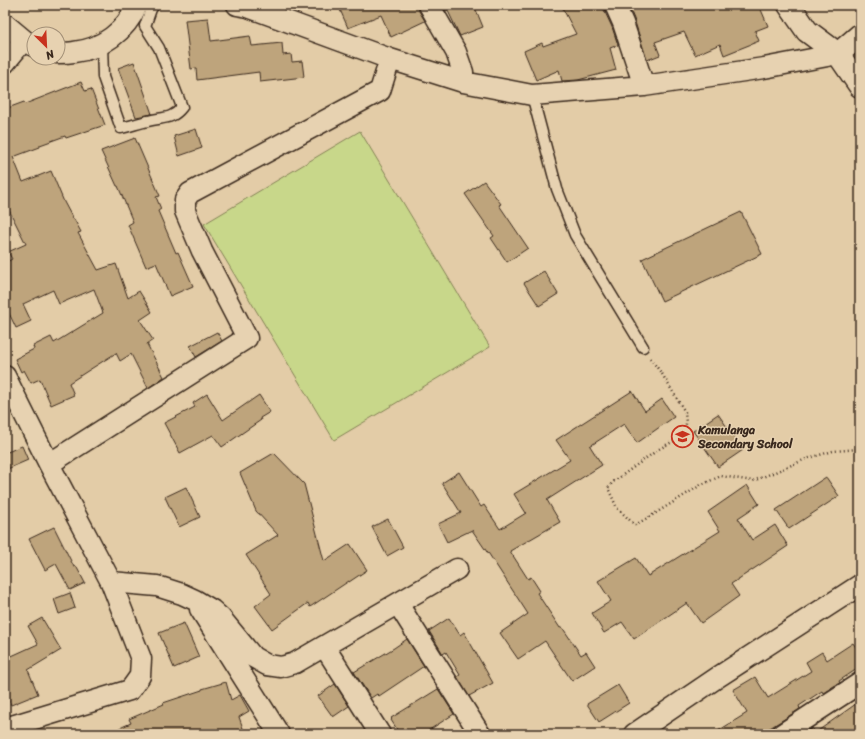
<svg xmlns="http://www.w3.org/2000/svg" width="865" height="739" font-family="Sriracha,sans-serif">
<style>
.green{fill:#c8d78a;stroke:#828054}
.building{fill:#bea47b;stroke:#3b2a1e}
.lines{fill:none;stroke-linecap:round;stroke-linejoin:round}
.lane-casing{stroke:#3b2a1e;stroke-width:13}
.street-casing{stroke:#3b2a1e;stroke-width:23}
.secondary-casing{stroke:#3b2a1e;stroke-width:25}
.path{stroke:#3b2a1e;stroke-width:2.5;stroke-dasharray:1 3;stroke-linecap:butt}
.lane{stroke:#e7d2b1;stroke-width:10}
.street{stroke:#e7d2b1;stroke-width:20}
.secondary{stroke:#e7d2b1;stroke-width:22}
.labels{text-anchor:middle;stroke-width:3;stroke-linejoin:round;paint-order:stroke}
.poi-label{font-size:12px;font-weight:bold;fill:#3b2a1e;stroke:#e7d2b1;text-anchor:start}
</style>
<rect width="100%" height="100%" fill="#e3cca7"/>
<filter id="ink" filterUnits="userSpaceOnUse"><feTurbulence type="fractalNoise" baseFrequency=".025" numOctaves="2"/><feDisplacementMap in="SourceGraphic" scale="8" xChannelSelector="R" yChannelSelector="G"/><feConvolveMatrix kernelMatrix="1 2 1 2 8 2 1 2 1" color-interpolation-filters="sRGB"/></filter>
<g filter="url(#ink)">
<path class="green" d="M360,131L490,347L334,440L204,224Z"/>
<path class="building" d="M338,5H418L419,11L425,21L391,37L381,15L348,28Z
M442,5H474L483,27L460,36L448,11H446Z
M561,5H604V10L612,27L618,45L610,48L616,70L578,80L562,81L559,70L536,80L524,51L542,43L543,46L576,34Z
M628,5H759L768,26L755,31L759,41L724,55L720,44L695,55L684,32L655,42L660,55L647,60L634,19Z
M208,18L211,41L250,36L252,46L282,43L283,55L291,54L292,62L302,61L304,77L260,82L259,72L197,80L196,68L191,69L185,20Z
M134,62L152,114L136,117L118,68Z
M81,82L85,91L91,89L105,125L66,138L65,136L40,145V147L13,157L23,182L51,171L64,202L73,219H74L81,232L78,233L98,270L116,264L128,298L139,291L152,312L140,320L153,340L147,344L164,377L148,388L131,354L120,361L116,353L86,372L69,383L74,395L51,405L40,379L31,383L24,370L21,372L15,359L34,349L33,346L51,337L54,343L103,313L94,289L59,304L53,290L23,304L31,321L16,328L5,305V263L12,259L8,252L26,244L5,202V109L24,102L25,104Z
M196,129L202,148L179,156L174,136Z
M135,138L160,196L156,197L161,209L158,211L176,253L178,252L193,286L170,296L156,263L146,267L128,225L133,222L118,186H117L101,151Z
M484,181L501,204L499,205L528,248L507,262L491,238L494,236L465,194Z
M741,212L762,254L662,301L642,259Z
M544,271L558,294L539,306L524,283Z
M217,332L222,341L196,357L190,346Z
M632,391L645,411L662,399L674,417L637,443L624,424L590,446L602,465L547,500L560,522L510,551L528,579L531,577L540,591L537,593L560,628L562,627L581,655L586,652L595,666L572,681L545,641L518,659L500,633L528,614L487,551V552L472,530L447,542L438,524L461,513L442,483L459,472L481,507L484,505L500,529L526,513L514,494L570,460L556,440Z
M207,394L223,420L259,395L270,412L260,418L261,420L222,447L213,435L180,453L164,423L195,407L193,403Z
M718,414L743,450L718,467L693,431Z
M22,446L28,460L5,470V453Z
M274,453L304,484L324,561L350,544L367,570L349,582V581L310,607L308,603L272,629L255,606L271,594L246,555L278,535L256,511L240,473Z
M826,477L839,496L789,529L776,510Z
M747,485L759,504L738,518L752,540L775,525L788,546L731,584L739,596L701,623L687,603L634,639L622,622L604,633L592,613L611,601L598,581L636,558L648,576L720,531L708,512Z
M186,487L200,517L179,527L165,497Z
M388,519L403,547L387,556L372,527Z
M54,527L74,567L76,566L85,583L70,590L56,564L45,570L29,539Z
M70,593L75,608L59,614L54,599Z
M42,618L61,650L28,670L38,694L11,705L5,691V659L38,644L28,626Z
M449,618L460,635L464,632L493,683L469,696L457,677L460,675L446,652L443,654L429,631Z
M184,623L199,657L174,668L159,633Z
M407,639L424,666L379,696L377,694L371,698L354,672L394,648Z
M853,643L860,653V667L839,681L840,683L834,686L823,693L822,691L799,706L800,709L786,718L760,734H713L747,713L733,690L755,677L768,698L811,671L806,662L822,652L827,660Z
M226,682L231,700L240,695L249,711L239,717L245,734H106L131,723L129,719L164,704L163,703L202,690V689Z
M335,684L349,706L333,717L318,696Z
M618,685L629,703L599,722L587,704Z
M438,689L454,714L423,734H400L391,720L392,719L391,718Z
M860,701V734H803L812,728L815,733Z"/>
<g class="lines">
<defs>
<path id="lane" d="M102,43L103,77L121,128C130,126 139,123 148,121C163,117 172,120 182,107L159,48L145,26L151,9L154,5
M532,95L557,189L575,235L643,347"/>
<path id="street" d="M237,5L248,7L390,59L463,82L532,95L644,86L764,68L838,54
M429,5L456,52L463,72V82
M615,5L623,23L644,86
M5,24L29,44L34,46
M58,53C63,53 69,53 74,52C102,49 126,31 137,5
M5,63L24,40
M5,376L49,464L111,582L141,659L140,676L130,690L5,728
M49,464L247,338L202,251L185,211V200L190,193L380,91L390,59
M111,582L157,586L182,594L195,600L212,610L221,618L253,657L267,665L281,667L295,663L457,569
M398,604L480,734
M200,609L279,734
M324,646L380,734
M634,734L718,677L860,585
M782,734L860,683"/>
<path id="secondary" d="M789,5L807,31L838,54L860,86
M838,54L860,35"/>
</defs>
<use href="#lane" class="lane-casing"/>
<use href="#street" class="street-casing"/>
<use href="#secondary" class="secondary-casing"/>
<path class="path" d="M650,358L662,374L685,412L686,423L685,435L659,449L613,482L608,488L617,508L635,525L651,516L701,485L721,476L753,481L775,472L806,459L833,451L860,449"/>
<use href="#lane" class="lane"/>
<use href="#street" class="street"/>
<use href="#secondary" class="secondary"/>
</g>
</g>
<defs>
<symbol id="school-ring" viewBox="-11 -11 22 22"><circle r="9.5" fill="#e7d2b1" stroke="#c8321e" stroke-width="1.5"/><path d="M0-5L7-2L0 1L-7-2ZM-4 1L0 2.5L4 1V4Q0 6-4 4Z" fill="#c8321e"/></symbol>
</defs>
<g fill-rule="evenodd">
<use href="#school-ring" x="670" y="424" width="25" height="25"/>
</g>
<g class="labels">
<g class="poi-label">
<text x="698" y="434">Kamulanga<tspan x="698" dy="14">Secondary School</tspan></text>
</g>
</g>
<rect width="865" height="739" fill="none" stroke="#e7d2b1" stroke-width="20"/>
<rect x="10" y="10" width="845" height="719" fill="none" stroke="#3b2a1e" stroke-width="1.5" filter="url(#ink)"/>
<g transform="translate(46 46) rotate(156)"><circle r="19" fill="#e7d2b1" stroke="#a28f76"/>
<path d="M0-3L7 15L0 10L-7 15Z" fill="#c8321e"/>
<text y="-6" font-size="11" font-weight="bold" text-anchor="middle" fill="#3b2a1e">N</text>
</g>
</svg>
